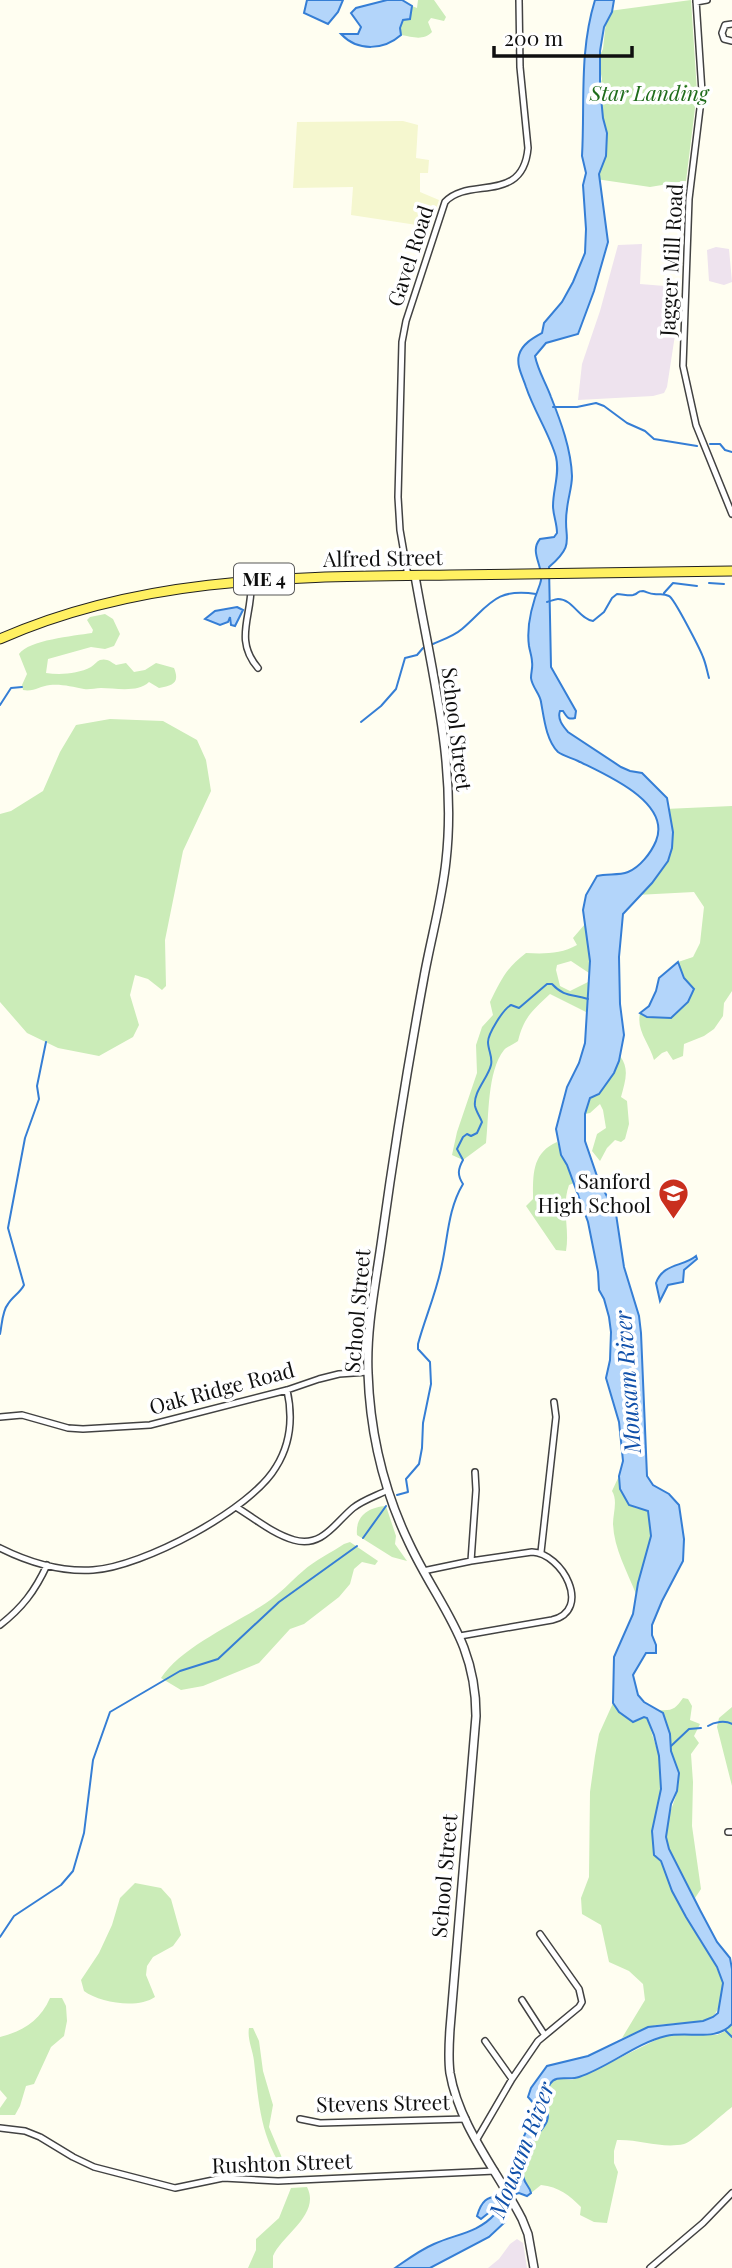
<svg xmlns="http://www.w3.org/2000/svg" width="732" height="2268" font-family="'Playfair Display',serif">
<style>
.industrial{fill:#eee3ee}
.farmland{fill:#f5f7cf}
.green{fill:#cbecb8}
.water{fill:#b3d5fa;stroke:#357ed5;stroke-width:2}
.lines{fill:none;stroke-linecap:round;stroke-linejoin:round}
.stream{stroke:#357ed5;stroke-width:2}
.minor-casing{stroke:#424242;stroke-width:8}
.tertiary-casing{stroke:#424242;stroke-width:10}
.primary-casing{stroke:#202020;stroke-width:11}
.minor{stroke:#fff;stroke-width:5}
.tertiary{stroke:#fff;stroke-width:7}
.primary{stroke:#fff061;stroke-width:9}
.labels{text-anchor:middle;stroke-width:7;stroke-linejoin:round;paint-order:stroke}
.shield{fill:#fff;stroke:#575757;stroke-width:2}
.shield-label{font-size:19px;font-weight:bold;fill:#0f0f0f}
.park-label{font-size:21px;font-style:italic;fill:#1f6c1b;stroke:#fff}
.street-label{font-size:21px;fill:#0f0f0f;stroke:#fff}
.poi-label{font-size:21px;fill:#0f0f0f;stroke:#fff;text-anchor:end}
.water-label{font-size:23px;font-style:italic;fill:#1050aa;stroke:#fff}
</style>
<rect width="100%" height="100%" fill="#fffef1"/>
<path class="industrial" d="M642,244L640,284L677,287V322L667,387L664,393L653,396L578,400L582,364L600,311L618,245Z
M716,247L729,249L732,282L724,285L709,281L707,250Z
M517,2239L523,2243L527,2268H488L499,2259L510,2244Z"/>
<path class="farmland" d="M403,121L418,125L416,158L429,160L428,173H420V192L439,200L430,227L351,215L353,187L293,188L297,122Z"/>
<path class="green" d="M418,0H434L446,17L444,21L431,18L428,22L432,32C423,41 413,37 401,35L400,28L403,20L410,19L412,6L417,8Z
M691,0L697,92L686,181L650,187L596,179L600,86L602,79L598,59L603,49L606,21L609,11Z
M105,614L113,619L120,634L114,646L105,649L91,647L48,659L46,673C60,675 78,674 91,667C94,665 97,661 100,660C107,658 111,662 116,665L126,663L134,672L145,670L156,663L174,668C180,683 173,685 159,688L149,682C138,693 115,688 101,688C95,688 89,690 84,689C72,687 63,684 50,685C40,686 34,692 23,690L22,685L27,674L19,654C29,640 73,636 92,633L93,630L87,620L90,617Z
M110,719L163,721L197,740L206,760L211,791L183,851L165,940L166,986L162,990L148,979L135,975L130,995L139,1025L133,1037L99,1056L58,1048L27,1033L0,1002V814L11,811L43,791L60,752L76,725Z
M732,806V991L724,1003L723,1016L714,1029L704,1036L684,1044L683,1056L673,1060L667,1051L662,1053L654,1060C650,1044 636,1031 640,1013L648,1017L694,989L684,978L678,962L693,957L700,943L704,907L694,892L617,896L650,870L665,809Z
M585,924L590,961L589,973L571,961L557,965L556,970L560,986L570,991L588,982V1013L550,994C532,1011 524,1017 518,1041C514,1044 507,1047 504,1050C487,1071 489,1118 486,1143L463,1160L452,1155L457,1132L477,1073L476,1045L482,1027L493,1015L490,1002C501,980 506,968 526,953C544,954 561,954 577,945L573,938Z
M620,1056C630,1069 625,1082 621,1097L627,1101L629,1124L625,1139L621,1142L615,1140L607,1148L600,1161L592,1151L597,1134L606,1128L603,1110L600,1104L590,1113L585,1114L590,1098C604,1091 617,1072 620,1056Z
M557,1142L574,1183L569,1185C561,1207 570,1229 566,1251L556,1250L526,1206L533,1199C533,1174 532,1153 557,1142Z
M619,1476L620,1489L635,1508L648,1510L651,1536L636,1594C627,1571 614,1549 613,1524C613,1513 618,1501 612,1491Z
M386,1506L396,1536L395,1544L407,1561L392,1557L357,1535C355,1516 369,1507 386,1506Z
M350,1542L378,1561L375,1565L362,1562L354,1569L350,1584L339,1597L304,1624L290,1629L259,1663L203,1686L181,1690L161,1678C181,1647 235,1624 266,1603C282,1592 289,1583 303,1571C315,1560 331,1553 344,1544Z
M683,1698L688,1699L692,1706L690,1720L700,1724L694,1736L699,1743L691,1754L693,1782L692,1826L701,1889L695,1898C686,1881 670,1859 667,1840C663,1821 675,1805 678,1787C679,1773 674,1764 671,1750C669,1737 669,1719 658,1710C673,1711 675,1709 683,1698Z
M613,1703L620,1712L647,1718L659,1756L661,1789L652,1831L672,1891L700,1941L712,1957L723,1983L721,2004L713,2017L703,2021L656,2025L622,2038L645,2000L643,1984L629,1971L609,1962L601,1925L582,1914L581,1898L589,1877L590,1792L595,1756L599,1734Z
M732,1707V1786L717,1727L719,1718Z
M135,1883L161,1888L171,1899L181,1935L173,1946L153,1957L147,1966L146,1975L155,1997C138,2009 100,2003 84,1991L81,1980L99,1953L112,1925L120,1898Z
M50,1998H62L66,2006L67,2021L64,2036L51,2047L34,2084L26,2086L20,2106L15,2115H0V2108L7,2098L0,2090V2037C23,2031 40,2021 50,1998Z
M732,2024V2107C721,2115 694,2141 684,2144C662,2149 639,2139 617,2140L614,2151V2163L618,2172L607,2223L594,2222L580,2215L581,2207C569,2195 559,2187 541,2185L531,2193L524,2179L523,2169L533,2140L543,2129L549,2110L548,2086L556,2078L572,2080L587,2074L664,2036L686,2033L717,2035L726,2031Z
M249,2028H253L259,2041L263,2071L273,2105L269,2127L288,2172L287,2175C260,2138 259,2104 254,2061C253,2050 247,2039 249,2028Z
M307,2187C321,2214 282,2235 273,2256C273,2258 273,2266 273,2268H248L256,2250V2239L279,2218L291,2188Z"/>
<path class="water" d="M307,0H343L338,12L328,24L304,13Z
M387,0H402L412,6L410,19L403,20L400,28L401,35C384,50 358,52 341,34H358L361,27L351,13L356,8Z
M595,0H614L612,12L604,27L600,51V87L603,118L607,133L606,156L599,174L608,242L594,291L578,334L546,343L535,356C538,371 546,383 551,397C561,422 571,449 572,476C572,487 568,498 567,509C562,539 578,542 549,567L551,667L576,711L575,718C568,720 567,717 563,711H560C557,719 563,726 568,732L621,767L630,771L642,773L667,798L673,832L672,848L668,861L652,883L623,914L619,957L620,1004L624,1035L619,1061L614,1073L599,1094L590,1098L585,1114V1141L598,1179L616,1214L624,1267L639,1316L641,1333L647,1476L653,1485L669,1494L679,1505L684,1539L683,1561L662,1601L652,1625V1635L656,1645V1653H646L633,1675L638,1695L644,1702L663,1713L670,1734L671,1751L679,1773L677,1791L671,1804L666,1837L669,1849L700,1910L717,1942L730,1958L732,1969V2024C716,2042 689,2031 666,2036C636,2043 609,2067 579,2077C569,2081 556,2074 550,2084C543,2095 551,2110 547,2121C544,2128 539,2132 535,2138C529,2146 520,2169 524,2179C525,2184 530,2187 531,2193L527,2196L519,2193L512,2195L505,2222L489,2237L430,2268H395C408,2259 420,2250 434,2244C456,2234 478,2233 495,2214L494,2211H491L481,2219L477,2216C481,2202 487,2195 501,2197C509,2186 508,2176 512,2164C517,2146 535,2120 535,2105L528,2097L531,2088L547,2066L588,2056L648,2027L703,2021L713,2017L718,2013L723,1983L717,1967L686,1917L672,1891L661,1861L654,1855L652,1831L661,1789L659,1756L654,1735L647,1718L644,1717L633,1722L619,1712L613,1703L614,1657L633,1614L638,1583L651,1536L648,1511L629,1505L620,1489L619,1476L623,1461L619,1422L606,1378L610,1360L611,1332L609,1317L604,1299L599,1290L598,1272L588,1222L567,1165L561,1155L556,1129L567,1087L579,1063L585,1043L590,961L583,910L586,895L597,876C607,873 618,876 628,872C640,867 651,853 656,841C672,802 604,774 578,761C572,758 563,756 558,752C546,740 544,718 541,702C540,694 532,687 531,678C531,672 533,667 532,662C532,657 530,652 529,646C526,625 532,604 540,584C546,568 528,553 540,539L554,537L557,533C557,523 553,515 553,506C553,489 560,474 556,457C550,435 534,411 526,387C523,377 516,366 519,355C522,344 533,338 542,333L544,323L562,302L573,282L585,253L586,229L583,185L586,173L582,156C585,102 579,52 595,0Z
M237,607L243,610L235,626L231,625L230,617L228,622L220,625L205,619L215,611Z
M678,962L684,978L694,989L688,1002L671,1018L647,1017L640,1013L649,1006L656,991L659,978Z
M696,1256L697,1259L684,1270L683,1282L668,1285L660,1301L656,1283C663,1263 683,1267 696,1256Z"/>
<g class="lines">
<path class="stream" d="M553,407H577L596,403L604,406L627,423L645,431L654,439L697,446
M710,444H720L725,450L732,452
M709,583L724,584
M664,593L673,583L697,586
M547,602C551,601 555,599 558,599C573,599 579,619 593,621L604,612L612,598L617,594C622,594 629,596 633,595C640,593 636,591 643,591C647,592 650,594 654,594C660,595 663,593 669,596C674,598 700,649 703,657C706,664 707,671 709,678
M433,644C442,640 454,636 462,629C488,607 495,587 536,594
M0,705L11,688L22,687
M361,722L381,706L396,689L405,658L417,655L423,648
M0,1334C2,1325 2,1311 8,1304C13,1296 20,1293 24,1285L8,1228L25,1138L39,1099L37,1086L46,1042
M397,1495L408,1492L406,1479L419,1464L422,1448L423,1423L431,1384L430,1362L418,1349V1344C425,1318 437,1291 442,1264C448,1237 448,1209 463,1184C457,1175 458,1169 463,1160L457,1149L463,1137L467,1134L471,1136L477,1133L482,1122C480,1117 476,1111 475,1106C473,1092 488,1078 491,1065C493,1057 488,1050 488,1042C488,1034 503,1009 511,1005L519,1008L547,984H552C564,997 572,994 588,999
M363,1538L386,1506
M708,1726C714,1722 725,1720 732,1724
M671,1746L689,1729L701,1728
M0,1937L14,1916L61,1885L73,1871L84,1833L93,1760L110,1712L180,1671L218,1659L279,1602L357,1546
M725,2030L732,2037"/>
<defs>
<path id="minor" d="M696,0L702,92L689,199L683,366L696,425L732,514
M696,2L707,0
M732,24L725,25L722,33L724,39L732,41
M408,576L400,530L398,497L402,342L406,321L445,202C468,176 523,205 528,148L520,67L519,0
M251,582C253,615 233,639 258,668
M0,1417L22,1415L68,1428L83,1429L150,1425L287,1390L319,1379L339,1374L368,1372
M236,1507C254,1518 273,1534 294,1540C322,1548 335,1523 353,1508C363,1500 376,1496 388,1490
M0,1548C28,1562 61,1572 93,1570C142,1567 251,1510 276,1467C291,1443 293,1417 287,1390
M541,1552L556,1417L554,1402
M471,1561L476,1490L475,1472
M423,1571L471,1561L532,1552C562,1553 593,1610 552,1620L460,1636
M0,1625C22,1608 35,1591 47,1565
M728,1832H732
M522,2000L544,2034
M485,2041L512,2079
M300,2119L320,2123L466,2119
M0,2128L25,2131L40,2137L73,2157L94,2167L175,2188L223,2178L278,2181L495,2171
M477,2139L512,2079L538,2041L579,2007L582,2002L579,1989L540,1934
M650,2268L703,2223L732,2193"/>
<path id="tertiary" d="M415,576C431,669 457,765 446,861C442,900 431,938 424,977C408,1064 394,1151 382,1238C376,1282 366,1328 368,1373C370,1432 383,1489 409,1543C439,1607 476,1640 476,1716L450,2029C449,2044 448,2058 450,2073C459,2126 498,2172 522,2219L528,2234L534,2268"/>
<path id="primary" d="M0,639C145,575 295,577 450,575C544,574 638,572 732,571"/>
</defs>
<use href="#minor" class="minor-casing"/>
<use href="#tertiary" class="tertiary-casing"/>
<use href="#primary" class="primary-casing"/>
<use href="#minor" class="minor"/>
<use href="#tertiary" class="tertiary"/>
<use href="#primary" class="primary"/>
</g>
<defs>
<symbol id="school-pin" viewBox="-11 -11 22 30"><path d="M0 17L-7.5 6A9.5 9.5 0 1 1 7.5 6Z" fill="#c92f1e" stroke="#fff"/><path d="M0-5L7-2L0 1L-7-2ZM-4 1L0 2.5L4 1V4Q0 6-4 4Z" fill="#fff"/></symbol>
</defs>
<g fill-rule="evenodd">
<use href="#school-pin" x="656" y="1176" width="35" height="47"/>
</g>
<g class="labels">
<rect class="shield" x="234" y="563.5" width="60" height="31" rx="5"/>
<g class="shield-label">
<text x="264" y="586">ME 4</text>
</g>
<g class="park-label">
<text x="649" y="101">Star Landing</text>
</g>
<g class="street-label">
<text transform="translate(411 256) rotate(-72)" y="7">Gavel Road</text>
<text transform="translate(672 260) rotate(-87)" y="7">Jagger Mill Road</text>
<text transform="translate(383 559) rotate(-1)" y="7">Alfred Street</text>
<text transform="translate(456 729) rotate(83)" y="7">School Street</text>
<text transform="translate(358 1311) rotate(-85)" y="7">School Street</text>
<text transform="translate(222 1389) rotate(-15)" y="7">Oak Ridge Road</text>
<text transform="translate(445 1876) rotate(-85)" y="7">School Street</text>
<text transform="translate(383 2104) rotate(-1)" y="7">Stevens Street</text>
<text transform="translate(282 2164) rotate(-2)" y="7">Rushton Street</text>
</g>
<g class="poi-label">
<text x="651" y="1189">Sanford<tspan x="651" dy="24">High School</tspan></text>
</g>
<g class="water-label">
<text transform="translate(628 1382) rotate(-94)" y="8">Mousam River</text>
<text transform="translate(522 2150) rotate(-69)" y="8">Mousam River</text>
</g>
</g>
<path d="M494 46v10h138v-10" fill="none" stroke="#0f0f0f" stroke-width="3.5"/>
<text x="504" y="46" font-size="21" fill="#0f0f0f" stroke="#ffffff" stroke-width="5" paint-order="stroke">200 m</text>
</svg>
